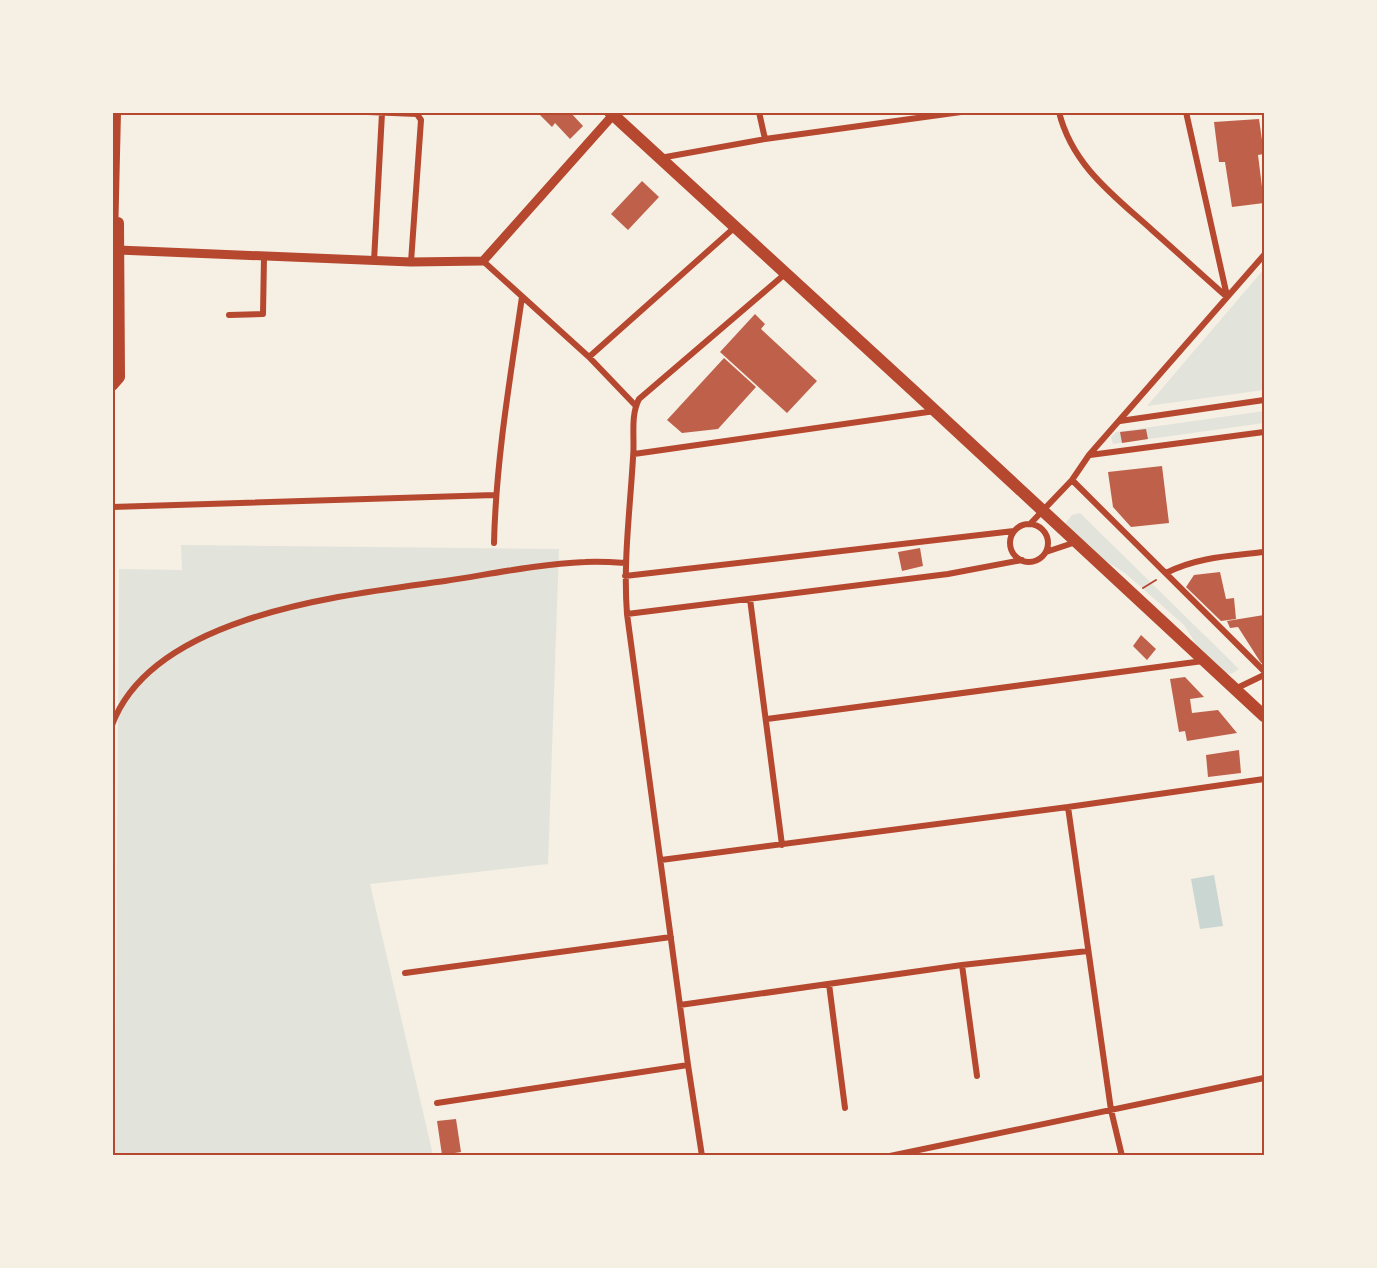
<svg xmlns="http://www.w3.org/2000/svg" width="1377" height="1268" font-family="Lato,sans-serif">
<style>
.green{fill:#e2e4dc}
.water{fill:#c9d6d2}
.building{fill:#bf614a}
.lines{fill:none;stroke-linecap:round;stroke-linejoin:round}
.path{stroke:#b5482f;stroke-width:2}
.minor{stroke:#b5482f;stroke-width:6}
.tertiary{stroke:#b5482f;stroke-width:9}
.primary{stroke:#b5482f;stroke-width:12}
.trunk{stroke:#b5482f;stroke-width:12}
.neatline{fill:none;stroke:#b5482f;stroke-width:2}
</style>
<rect width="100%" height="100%" fill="#f6efe4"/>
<path class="green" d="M1264,268V390L1147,406L1264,269Z
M1264,411V423L1113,444L1111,437L1116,432Z
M1080,513L1239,669L1231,674L1222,673L1203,655L1184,625L1125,573L1096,555L1064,525L1072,515Z
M181,545L559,549L548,864L370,884L433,1155L115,1156L119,569L182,570Z"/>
<path class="water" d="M1214,875L1223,926L1200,929L1191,879Z"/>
<path class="building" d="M537,112H570L583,126L570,139L555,123L552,127Z
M1259,119L1264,154L1258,155L1264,203L1232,207L1225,162H1219L1214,122Z
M642,181L659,197L628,230L611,214Z
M755,314L765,324L761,329L817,381L787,413L720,352Z
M724,358L756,387L718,429L682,433L667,420Z
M1146,429L1148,439L1122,443L1120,432Z
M1162,466L1169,523L1131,527L1113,507L1108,472Z
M920,548L923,566L902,571L898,552Z
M1220,572L1226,599L1234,598L1236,619L1221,621L1186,587L1194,575Z
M1264,615V663H1261L1238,627L1230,628L1227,621Z
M1141,635L1156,649L1147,660L1133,646Z
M1185,677L1204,697L1190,699L1192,713L1218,710L1237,733L1187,741L1185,731L1179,732L1170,679Z
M1239,750L1241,773L1208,777L1206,755Z
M456,1119L461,1152L442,1155L437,1121Z"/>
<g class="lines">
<path class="path" d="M1143,588L1156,580"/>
<path class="minor" d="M368,112L417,114L421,120L411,262
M759,112L765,139
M1059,112C1072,165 1113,195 1152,230C1177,252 1202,275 1227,297
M1186,112L1227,296
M660,158L765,139L961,112
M374,261L382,113
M483,261L589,357L635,405
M229,315L263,314L264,257
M589,357L734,228
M1120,421L1264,400
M634,454L935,411
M1090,455L1264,432
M1072,480L1264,671
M112,507L495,495
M1030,524L1072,480L1089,455L1264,255
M1010 543a19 19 0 1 1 38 0a19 19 0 1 1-38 0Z
M494,543C496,460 510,379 522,297
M1046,552L1076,542
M1166,573C1197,557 1230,556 1264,552
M625,576L1014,531
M750,599L782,845
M627,614L948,574L1022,560
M1235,689L1264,675
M767,719L1203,661
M112,725C153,614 345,595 445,581C491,574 538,564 585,562C598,561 612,562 626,563
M1068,807L1111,1110L1122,1156
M661,860L1068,807L1264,779
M962,965L977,1076
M405,973L671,937
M829,984L845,1108
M680,1005L962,965L1088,951
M437,1103L688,1065
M702,1156L688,1065L627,614C623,562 630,510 633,458C635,438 630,416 639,399L785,274
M890,1156L1264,1078"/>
<path class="tertiary" d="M118,250L411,262L483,261L613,115"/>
<path class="primary" d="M610,112L917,394L1264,716
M112,385L119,377L118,223"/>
<path class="trunk" d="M112,239L115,112"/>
</g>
<rect width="1377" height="1268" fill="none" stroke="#f6efe4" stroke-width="228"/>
<rect x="114" y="114" width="1149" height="1040" class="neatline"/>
</svg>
